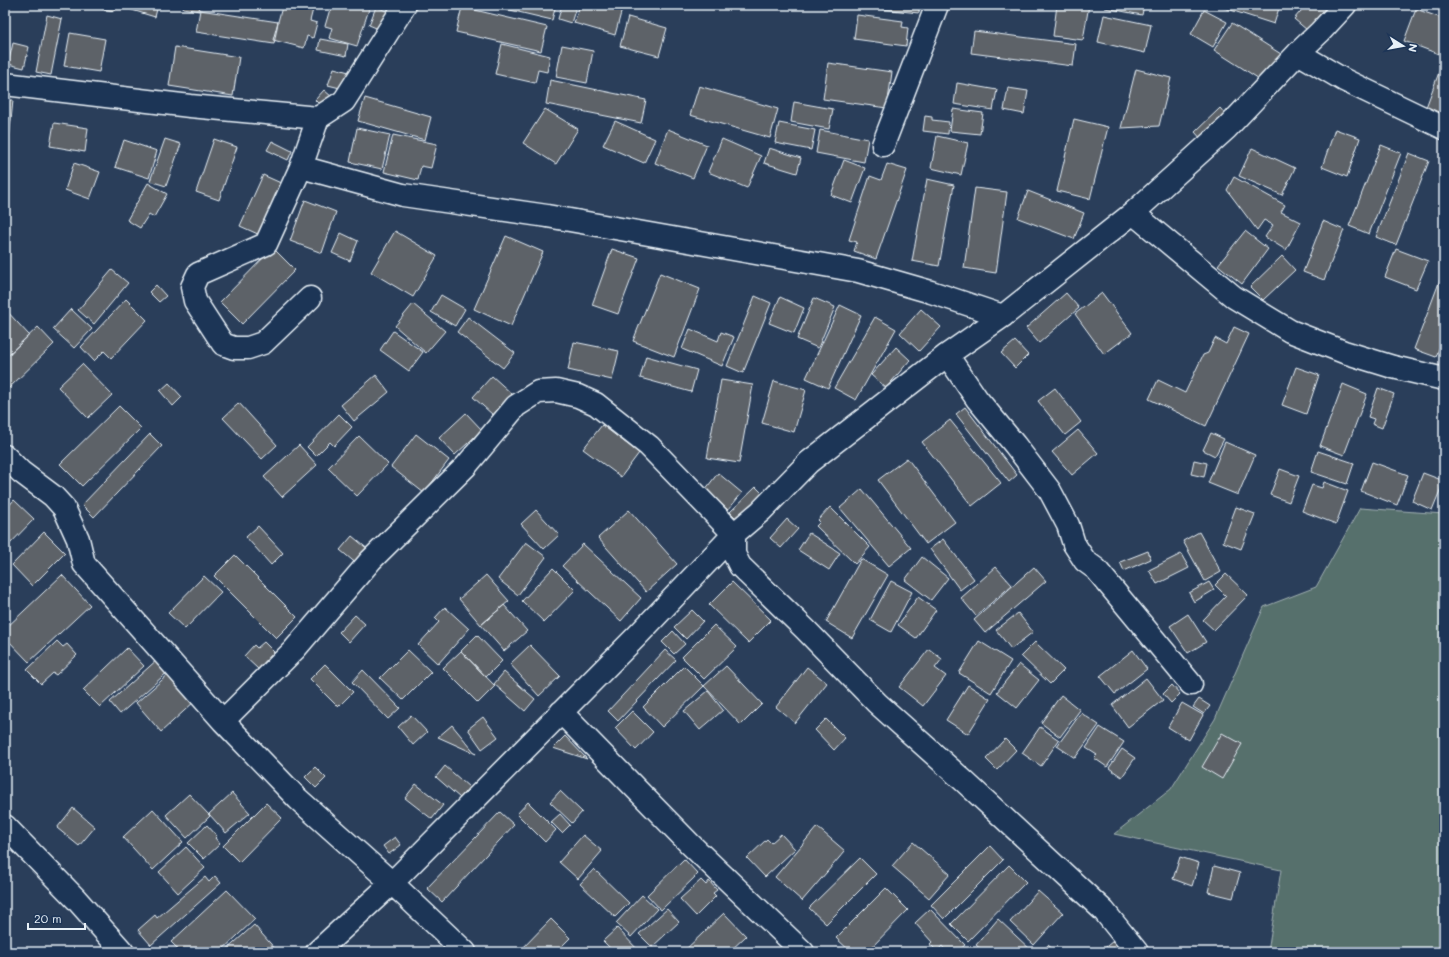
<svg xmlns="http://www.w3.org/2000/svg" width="1449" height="957" font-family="Mali,sans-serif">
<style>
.green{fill:#576f6c;stroke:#a0b0b2}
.building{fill:#5d6268;stroke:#e8f1f8}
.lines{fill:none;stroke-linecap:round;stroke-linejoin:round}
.street-casing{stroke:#e8f1f8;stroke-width:25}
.street{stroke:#1d3557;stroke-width:22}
</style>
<rect width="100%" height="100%" fill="#2a3e5a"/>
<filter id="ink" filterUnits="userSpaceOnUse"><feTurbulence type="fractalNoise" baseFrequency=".025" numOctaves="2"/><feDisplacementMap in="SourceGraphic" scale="8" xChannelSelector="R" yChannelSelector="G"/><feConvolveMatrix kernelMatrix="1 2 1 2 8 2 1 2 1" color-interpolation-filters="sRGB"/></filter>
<g filter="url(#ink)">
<path class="green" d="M1360,508L1444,514V952H1268L1281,870L1114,834L1171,789L1215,719L1264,607L1316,587Z"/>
<path class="building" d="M92,5H115L114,11L92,7Z
M123,5H158L155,17L122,7Z
M184,5H200L199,11L183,8Z
M296,5H314L310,21L317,23L313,38L307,36L304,48L273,40L282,7L294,10Z
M336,5L370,6L357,46L329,38L332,28L325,26L330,9L334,10Z
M489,5H556L552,20Z
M562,5L576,7L571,23L558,19Z
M580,5H609L622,9L615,35L574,23Z
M845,5H919V13Z
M1057,5H1089L1083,40L1053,36Z
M1106,5H1144L1142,15L1105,8Z
M1215,5H1280L1274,24Z
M1306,5H1328L1307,30L1294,19Z
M376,7L389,12L381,30L369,25Z
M462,7L547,27L541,51L456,32Z
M1416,9L1444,19V56L1404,41Z
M200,10L278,22L274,44L196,32Z
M1204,10L1227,22L1213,47L1191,34Z
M47,15L62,19L51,75L36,72Z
M857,15L903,21L902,27L908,28L906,46L854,39Z
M1104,15L1151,25L1145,53L1098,42Z
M628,17L667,28L659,56L620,46Z
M1232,23L1281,54L1264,82L1214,50Z
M974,31L1076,44L1073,66L971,53Z
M70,33L105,39L99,72L64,66Z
M320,39L348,44L346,56L318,50Z
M13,43L29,47L24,68L8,64Z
M502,44L550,56L547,72L538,70L535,83L495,74Z
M562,45L593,51L587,83L556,77Z
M175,47L239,57L233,96L169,86Z
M828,63L892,72L887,108L823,99Z
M1441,67L1444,68V118L1425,110Z
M334,68L349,72L344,89L328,85Z
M1136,69L1171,78L1159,126L1121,128Z
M550,80L646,100L641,123L546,104Z
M957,83L997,90L993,110L954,104Z
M699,86L778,109L770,138L690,115Z
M1008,88L1028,91L1024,114L1004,110Z
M324,90L332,97L323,108L315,100Z
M365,98L431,117L425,140L358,121Z
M5,100H13L5,181Z
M794,102L833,109L829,129L791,122Z
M1220,108L1227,116L1202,140L1195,132Z
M545,109L578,129L556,164L523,143Z
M953,109L983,113L980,134L950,131Z
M925,116L932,117V120L949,122L948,134L923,131Z
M1074,119L1108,127L1090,199L1057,191Z
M615,121L655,139L644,163L603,145Z
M54,123L88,128L85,152L50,146Z
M779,123L815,130L811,150L775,143Z
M357,128L390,135L382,169L350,162Z
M668,129L707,145L693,178L655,163Z
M1335,129L1360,138L1347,177L1322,167Z
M820,130L868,139L864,162L816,153Z
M393,135L437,144L431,168L421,166L418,180L384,172Z
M937,136L968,143L961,175L931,168Z
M165,139L181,144L166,186L150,181Z
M214,139L237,147L219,200L196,192Z
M722,139L761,156L747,188L708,172Z
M124,140L157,151L149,178L115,167Z
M272,141L292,151L288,160L267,150Z
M1381,145L1401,153L1369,234L1349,226Z
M769,148L801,158L797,173L764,163Z
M1252,148L1295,168L1282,195L1239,176Z
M1409,153L1429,161L1396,245L1376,237Z
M844,160L865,168L852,203L831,195Z
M74,163L100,172L90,199L65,190Z
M887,164L907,170L876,259L854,251L857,242L849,240L870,176L881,180Z
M263,175L283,184L260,235L240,226Z
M1234,177L1285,205L1281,212L1301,222L1286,250L1265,237L1273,225L1264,220L1257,230L1227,190Z
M927,179L954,185L939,266L912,261Z
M148,183L167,194L154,217L149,214L140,228L127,220Z
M975,188L1007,192L996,273L964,268Z
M1028,191L1084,213L1074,239L1018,218Z
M305,200L336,212L322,253L290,241Z
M1323,221L1344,230L1324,280L1303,272Z
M395,231L437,256L413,297L371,272Z
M1245,231L1268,249L1242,284L1218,265Z
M341,233L358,241L350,261L332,253Z
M506,236L543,252L511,326L474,309Z
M273,248L295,270L242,324L220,302Z
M612,249L639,258L618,314L592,305Z
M1396,249L1428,261L1416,289L1385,277Z
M1282,256L1295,270L1263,300L1250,287Z
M112,270L128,283L94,324L78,310Z
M1443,272L1444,335L1436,357L1414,349Z
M660,273L700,289L674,357L633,341Z
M156,285L166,296L159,302L149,292Z
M1066,293L1079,308L1039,343L1026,328Z
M1102,293L1132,333L1104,354L1075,314Z
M441,295L465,309L455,326L431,312Z
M755,296L771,303L743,373L727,366Z
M780,297L804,308L794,333L769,323Z
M814,298L835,307L818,348L797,339Z
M126,299L147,320L111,358L104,351L94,361L81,347Z
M413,304L445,331L426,353L395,326Z
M840,305L861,315L828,388L806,378Z
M5,309L29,335L7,356L5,353Z
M71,309L92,329L74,348L53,329Z
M921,309L941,327L919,351L900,333Z
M468,317L515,353L503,368L457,332Z
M875,317L896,329L856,400L834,388Z
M38,327L54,344L5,392V358Z
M1234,327L1249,334L1206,426L1149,399L1158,380L1185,393L1203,355L1208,353L1215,338L1226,344Z
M690,329L718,341L721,332L734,337L722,366L682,349Z
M393,331L423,352L409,371L380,350Z
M1015,341L1028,355L1015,368L1001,353Z
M574,342L619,351L612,380L568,370Z
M896,347L910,360L886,388L871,375Z
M646,356L697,370L691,392L640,378Z
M82,364L112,395L88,418L58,387Z
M1296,367L1319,375L1306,414L1282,405Z
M376,375L389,392L354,421L341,405Z
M492,376L512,394L493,415L473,397Z
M721,380L753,385L739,463L707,458Z
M774,381L806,390L794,432L762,423Z
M169,383L182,397L173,406L160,391Z
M1343,384L1367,394L1344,455L1320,446Z
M1055,388L1081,422L1065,435L1038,401Z
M1378,388L1394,394L1382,428L1372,424L1374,419L1368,417Z
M239,403L277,445L262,459L223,418Z
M119,406L141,428L82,486L60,464Z
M965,407L1017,475L1009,482L956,414Z
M466,413L482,430L455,455L439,438Z
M339,414L352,427L334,446L330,442L316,456L307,447Z
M950,420L1001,483L972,506L922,442Z
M602,425L639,453L621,477L583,449Z
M1078,430L1098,453L1072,475L1052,452Z
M1211,433L1224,439L1215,456L1203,450Z
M150,434L162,446L94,517L82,505Z
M416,434L449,460L424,493L391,467Z
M359,436L388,464L357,496L328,468Z
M1225,442L1255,455L1238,495L1208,483Z
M299,445L317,465L282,497L264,477Z
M1318,451L1354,463L1347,484L1311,472Z
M907,458L955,522L926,544L878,480Z
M1194,460L1207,463L1204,477L1191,474Z
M1372,462L1408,475L1397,505L1361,491Z
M1280,469L1299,476L1289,502L1270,495Z
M718,473L742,493L728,510L705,490Z
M1423,473L1444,481L1432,510L1412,501Z
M1324,482L1348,491L1336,524L1302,511L1312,485L1322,488Z
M756,487L766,497L740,522L730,512Z
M862,489L911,548L889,566L840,508Z
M14,500L34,519L5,549V510Z
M830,507L870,547L855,564L816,526L820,522L818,520Z
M1236,507L1255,514L1241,549L1223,542Z
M536,510L559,535L544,549L521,524Z
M629,510L677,564L646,592L598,538Z
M787,519L798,529L781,548L770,538Z
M258,526L283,553L271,565L246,537Z
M44,532L65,553L32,586L12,565Z
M1199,532L1221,572L1205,581L1183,541Z
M809,533L840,553L829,570L798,550Z
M352,536L370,551L358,565L340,550Z
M943,539L974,579L960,590L930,549Z
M526,542L546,557L518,595L498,579Z
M583,544L641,598L621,621L562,566Z
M1148,551L1151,559L1124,571L1120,562Z
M1181,554L1189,568L1157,584L1149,570Z
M235,555L297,617L276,638L214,576Z
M922,557L948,578L931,600L905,580Z
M861,559L888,575L852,638L826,622Z
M996,567L1012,585L976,616L961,598Z
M1034,567L1046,581L985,633L974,620Z
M553,568L575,590L544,622L522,601Z
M1226,574L1248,595L1214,630L1203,620L1226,596L1215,585Z
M62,575L90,605L29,662L5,637V629Z
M486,575L509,601L481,625L459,599Z
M204,576L221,592L185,629L168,613Z
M891,581L912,592L891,632L870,620Z
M732,582L771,620L748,643L709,605Z
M1209,582L1214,590L1194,602L1189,593Z
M918,597L936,610L916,638L898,625Z
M504,605L527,631L504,651L481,625Z
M445,607L469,629L438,664L418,645L439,622L435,618Z
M692,610L703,621L686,639L674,627Z
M1018,613L1033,632L1011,649L996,630Z
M1188,614L1206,642L1188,653L1170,626Z
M355,615L365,624L349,642L339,632Z
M714,625L737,647L704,679L682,657Z
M673,631L685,644L674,654L662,642Z
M477,635L502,661L486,677L461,651Z
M57,641L63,647L67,644L77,655L56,675L53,673L41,684L27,670Z
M979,641L1011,661L991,693L959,673Z
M264,642L274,652L258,669L244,656L254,645L257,648Z
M1035,642L1064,670L1050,684L1021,656Z
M530,645L560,676L539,696L510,664Z
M127,648L144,666L100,707L83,690Z
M929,649L942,659L935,668L946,676L923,706L899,687Z
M408,650L431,672L403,700L380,678Z
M665,650L676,660L618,721L608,711Z
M1133,650L1147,669L1115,694L1100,676Z
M461,651L495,686L478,703L443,668Z
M159,658L170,670L120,714L110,702Z
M325,664L353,692L338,707L310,679Z
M1019,664L1039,680L1017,708L997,692Z
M684,666L704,686L662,727L643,707Z
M726,666L762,704L741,725L704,686Z
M807,667L827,683L795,723L776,707Z
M363,670L400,708L388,719L352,682Z
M504,672L535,699L525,711L494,684Z
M170,673L195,701L161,732L136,703Z
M1146,678L1163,700L1128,727L1112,705Z
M968,685L990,699L968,734L946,720Z
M1172,685L1180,694L1171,703L1163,694Z
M708,691L723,710L700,730L684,711Z
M1061,695L1080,710L1060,737L1041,723Z
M1199,699L1210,706L1204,714L1193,707Z
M1182,703L1203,715L1189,740L1168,727Z
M632,711L653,732L636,750L615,728Z
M1081,713L1099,725L1075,758L1057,746Z
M411,715L427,732L413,745L398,727Z
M483,717L498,737L482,749L468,729Z
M826,719L845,738L834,750L815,730Z
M452,725L476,754L438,737Z
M1040,727L1059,740L1041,766L1022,753Z
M1100,727L1124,742L1107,767L1094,758L1097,755L1086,748Z
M1222,733L1242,744L1222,779L1202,767Z
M565,736L587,759L553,748Z
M1005,739L1016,750L997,770L986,759Z
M1122,749L1135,758L1122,777L1109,768Z
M445,766L469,787L460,798L436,777Z
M315,767L326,778L316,788L305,777Z
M416,784L443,805L432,819L405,798Z
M560,791L582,812L572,823L550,802Z
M232,793L250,813L226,833L209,814Z
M189,794L210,816L187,838L166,815Z
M528,802L556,830L545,842L517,814Z
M266,803L282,818L239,862L223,846Z
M73,808L95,827L79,846L57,828Z
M153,809L183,842L153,870L123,837Z
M500,812L514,825L442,902L427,888Z
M560,814L570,825L562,833L551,822Z
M207,825L217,836L215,838L220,844L204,859L188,843Z
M817,827L845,851L802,901L775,877Z
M781,834L795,849L765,877L747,858L767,839L771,843Z
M583,835L602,851L578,879L559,862Z
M395,837L401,845L389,854L383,846Z
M913,842L950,874L929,898L892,866Z
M990,846L1003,860L944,919L931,905Z
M186,847L205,868L178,893L159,872Z
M1180,857L1199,863L1192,886L1173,879Z
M860,858L876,874L826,924L809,908Z
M684,859L698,874L661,910L647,895Z
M1009,865L1026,882L968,941L951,924Z
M1214,866L1240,873L1233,898L1208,892Z
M594,869L629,903L615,917L580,884Z
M215,876L221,883L151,945L138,930L155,915L157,918L205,877L209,882Z
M701,880L706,885L709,881L717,890L713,893L716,896L696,916L680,899Z
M886,888L908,910L867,952H851L836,938Z
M227,890L255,919L220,952H181L171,942Z
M1038,891L1063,913L1034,945L1010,922Z
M642,895L657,909L631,937L616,923Z
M667,909L679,922L652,947L639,934Z
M930,909L965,945L957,952H947L942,946L937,951L930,944L932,942L915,923Z
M724,913L746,936L729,952H683Z
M551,919L570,938L556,952H519Z
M998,919L1033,952H984L976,945Z
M254,925L277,951L224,952Z
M617,928L640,952H614L603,941Z
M1113,941L1123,952H1102L1101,951Z
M1048,945L1056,952H1041Z"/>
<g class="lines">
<defs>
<path id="street" d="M1298,53L1344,80L1444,128
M5,84L190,106L318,118
M883,145L937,5
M301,167L403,195L547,216L858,271L931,292L1003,316
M1133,213L1234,297L1290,331L1344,352L1393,367L1444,379
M310,298L263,343L248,348H234L223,344L195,301L192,287L198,274L266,244L301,167L318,118L344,101L405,5
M947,355L977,399L1015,445L1050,491L1068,525L1074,544L1085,561L1096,569L1191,684
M5,456L21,472L53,496L64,508L78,539L84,564L223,721L298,799L392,883L465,952
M561,712L690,844L803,952
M223,721L294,650L371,560L466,466L516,406L538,392L556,391L578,396L596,404L649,446L734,534V554L740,566L805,629L877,703L965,782L1104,911L1137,952
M5,826L76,899L123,952
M317,952L392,883L637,636L734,534L761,511L809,462L947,355L1003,316L1133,213L1227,128L1298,53L1320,32L1345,5"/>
</defs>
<use href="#street" class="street-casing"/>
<use href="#street" class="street"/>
</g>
</g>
<rect width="1449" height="957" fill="none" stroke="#1d3557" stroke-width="20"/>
<rect x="10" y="10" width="1429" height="937" fill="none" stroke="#e8f1f8" stroke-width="1.5" filter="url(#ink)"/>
<g transform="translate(1403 46) rotate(101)" stroke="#1d3557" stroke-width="3" paint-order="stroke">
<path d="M0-3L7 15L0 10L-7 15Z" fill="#e8f1f8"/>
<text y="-6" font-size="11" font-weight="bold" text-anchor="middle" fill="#e8f1f8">N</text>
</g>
<path d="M28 923v6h57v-6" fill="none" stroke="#e8f1f8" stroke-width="2"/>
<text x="34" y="923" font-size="12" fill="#e8f1f8" stroke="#1d3557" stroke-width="3" paint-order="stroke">20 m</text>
</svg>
